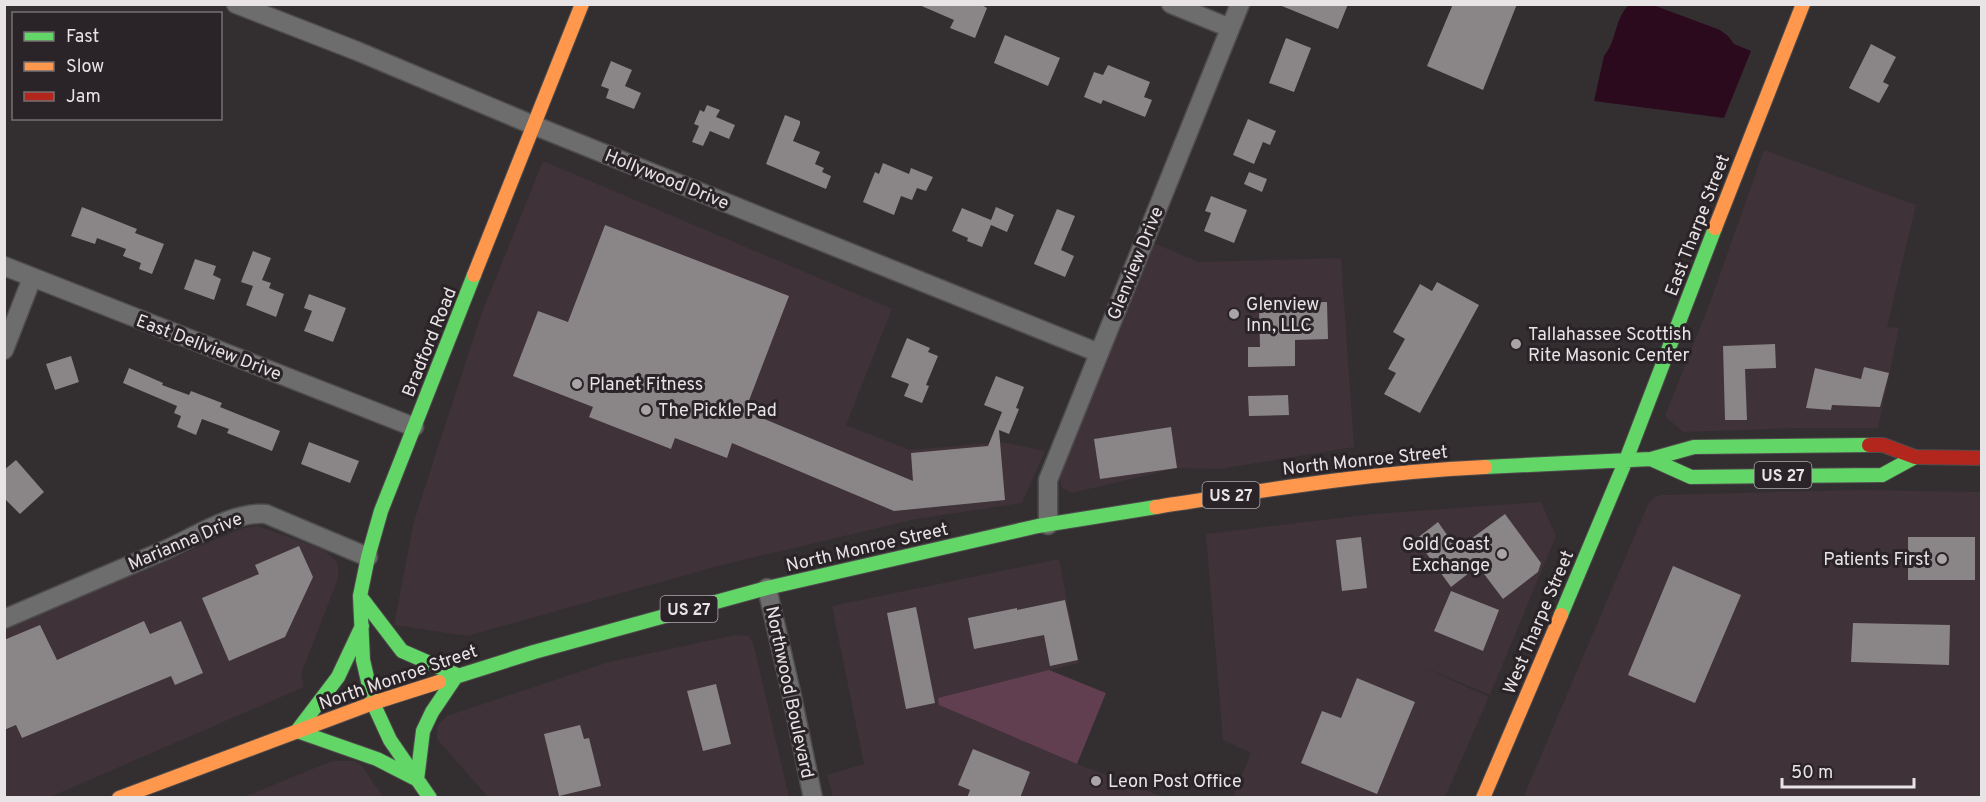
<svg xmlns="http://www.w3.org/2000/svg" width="1986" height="802" font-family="Overpass,sans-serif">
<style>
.built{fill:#3f3239}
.green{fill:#613f50}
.water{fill:#2c0a1e}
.building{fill:#8a8587}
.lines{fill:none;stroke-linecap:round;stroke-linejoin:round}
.street-casing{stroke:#4f4c4d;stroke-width:21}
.fast-casing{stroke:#4f4c4d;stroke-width:16}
.slow-casing{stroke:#4f4c4d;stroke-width:16}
.jam-casing{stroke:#4f4c4d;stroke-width:16}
.street{stroke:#6d6d6d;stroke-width:18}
.fast{stroke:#63d668;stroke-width:14}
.slow{stroke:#ff974d;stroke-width:14}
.jam{stroke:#b3261e;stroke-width:14}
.poi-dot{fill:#a9a4a6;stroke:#2a2327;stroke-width:2}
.labels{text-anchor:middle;stroke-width:6;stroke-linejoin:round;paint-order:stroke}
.shield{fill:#2a2327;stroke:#afaaad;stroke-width:1.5}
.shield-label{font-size:16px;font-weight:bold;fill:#e8e4e6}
.street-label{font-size:18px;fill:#e8e4e6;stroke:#2a2327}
.poi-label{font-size:18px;fill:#e8e4e6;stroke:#2a2327;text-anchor:start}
</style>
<rect width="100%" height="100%" fill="#332e30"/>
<path class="built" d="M1764,150L1916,205L1887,327L1899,328L1878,428H1799L1683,432L1665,416L1711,300Z
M543,161L892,309L846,425L910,450L1002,442L1045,451L1022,503L916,519L722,565L467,636L394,625L414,521L481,315Z
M1154,243L1198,262L1341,258L1354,447L1220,469L1177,468L1072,493L1062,488L1060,479L1062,467L1096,379Z
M1860,490L1981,492V797L1523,798L1648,504L1655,497L1662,495Z
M1541,502L1556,536L1490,695L1416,664L1489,697L1445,797H1233L1251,753L1223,740L1206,534L1373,514Z
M258,526L324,550L337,562L339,576L301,674L304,687L50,797L5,798V630L243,528Z
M1059,559L1079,663L939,698V705L1077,764L1164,797H833L827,775L864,764L832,606Z
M735,635L749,636L754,646L789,797H488L437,739V726L447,716L609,662Z
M332,761H354L362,766L383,797L241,798Z"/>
<path class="green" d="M1049,670L1106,693L1077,764L939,705L938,698Z"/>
<path class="water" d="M1629,5H1653L1720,30L1728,36L1734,44L1751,51L1724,118L1594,101L1604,56C1617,41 1614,19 1629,5Z"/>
<path class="building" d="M917,4H980L987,8L975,38L950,28L954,20Z
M1277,4H1348L1338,29Z
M1453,4H1517L1483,90L1427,66Z
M1005,35L1060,58L1048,86L994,63Z
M1286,38L1311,48L1294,92L1269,83Z
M1871,44L1896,57L1883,82L1889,85L1879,103L1849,88Z
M611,61L632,70L625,86L641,93L634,109L606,98L609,89L601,86Z
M1108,65L1150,82L1144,97L1152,100L1145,117L1103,100L1101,104L1084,97L1094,72L1103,75Z
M707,105L720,110L716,117L735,125L729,139L710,131L703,146L692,142L699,126L694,124L700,110L704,112Z
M785,115L800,121V124L793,141L820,152L815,164L824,168L822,172L831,176L826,189L766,164Z
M1248,119L1276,131L1270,145L1263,142L1254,164L1233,155Z
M883,163L909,174L911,168L933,177L926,191L917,188L912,200L901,196L894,215L863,202L875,172L879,174Z
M1249,172L1267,179L1262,192L1244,184Z
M1211,196L1247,210L1234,243L1204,231L1211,213L1205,211Z
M82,207L137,229L135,233L164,244L152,274L139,269L141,263L123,256L126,249L97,238L95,244L71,236Z
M996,207L1014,215L1007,232L991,225L982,247L967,241L968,238L952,231L962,208L991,220Z
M1057,209L1075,216L1061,250L1074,256L1065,277L1034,264Z
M605,225L789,296L745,411L913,481L911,453L988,446L1002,412L984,405L996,376L1024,387L1016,408L1019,409L1009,434L999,430L1005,500L894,511L732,443L727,458L675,438L671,449L589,417L593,407L513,376L538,311L568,322Z
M253,251L271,258L262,280L271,283L269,288L284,294L276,317L246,305L253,286L241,282Z
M195,259L216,266L213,275L221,279L214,300L184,289Z
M1437,282L1479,305L1420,413L1384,394L1396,373L1388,369L1405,339L1393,332L1420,284L1432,291Z
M309,294L346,308L333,342L304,331L312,311L304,308Z
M1327,302L1328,339L1295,340V366L1248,367V347H1260L1259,308H1270V303Z
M907,338L930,348L928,352L938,356L926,385L929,386L922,403L904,396L909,384L891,377Z
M1775,344L1776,368L1745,369L1747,420H1725L1723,346Z
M71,356L79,382L55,390L46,364Z
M1864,367L1889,373L1880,407L1832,405L1831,410L1806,408L1815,368L1861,379Z
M129,368L163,383L162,385L189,395L191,391L222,403L220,407L280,431L272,451L227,433L229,429L202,419L196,435L177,427L181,416L174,413L177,406L123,383Z
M1288,395L1289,415L1249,416L1248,396Z
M1171,427L1177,468L1100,479L1094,439Z
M309,442L359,461L350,483L301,464Z
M16,460L44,492L20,514L4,498V470Z
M1505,514L1541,563L1538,572L1503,599L1478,566L1451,587L1416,539L1438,522L1457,549Z
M1361,537L1367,588L1342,591L1336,540Z
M1908,537H1975V580H1908Z
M299,546L313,577L285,637L229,661L202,598L259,574L255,565Z
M1673,566L1741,595L1695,703L1628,675Z
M1451,591L1499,610L1483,651L1434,631Z
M1065,600L1078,660L1050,666L1044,635L974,649L968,618L1017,608V610Z
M916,607L935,703L906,709L887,613Z
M144,621L150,634L181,621L203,673L175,685L171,676L22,738L16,725L4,730V640L40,625L57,660Z
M1853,623L1950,625L1949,665L1851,662Z
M1357,678L1415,702L1377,794L1301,763L1322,711L1341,718Z
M716,684L731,744L703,751L687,691Z
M580,725L584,739L589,738L601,786L559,796L544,734Z
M973,749L1030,772L1020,798H967L970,790L958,785Z"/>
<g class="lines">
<defs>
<path id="street" d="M236,4L357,51L533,125L1099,353
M1171,4L1230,28
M4,266L414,427
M4,350L32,278
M1048,525V480L1240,4
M767,588L791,692L813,798
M4,619C57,596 110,574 163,551C193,538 232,511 266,514L368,557"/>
<path id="fast" d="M1651,459L1691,477L1882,475L1915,457
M1485,467L1651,459L1694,447L1869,445
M360,596L402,651L457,675
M1561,615L1626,460L1715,228
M439,682L534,652L767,588L1038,526L1156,507
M297,731L377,759L414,778
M297,731L338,677L362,626
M417,780L423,731L432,712L457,675
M430,798L390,740L373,703L363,660L360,596L368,557L381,511L474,275"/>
<path id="slow" d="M1715,228L1803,4
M474,275L582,4
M1156,507C1265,490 1374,472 1485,467
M119,798L373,703L439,682
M1483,798L1561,615"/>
<path id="jam" d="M1869,445H1883L1915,457L1982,458"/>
</defs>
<use href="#street" class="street-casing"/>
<use href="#fast" class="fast-casing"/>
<use href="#slow" class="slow-casing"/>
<use href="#jam" class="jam-casing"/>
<use href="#street" class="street"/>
<use href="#fast" class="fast"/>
<use href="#slow" class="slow"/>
<use href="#jam" class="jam"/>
</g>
<g class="poi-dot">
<circle cx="1234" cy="314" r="6"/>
<circle cx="1516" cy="344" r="6"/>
<circle cx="577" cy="384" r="6"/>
<circle cx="646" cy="410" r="6"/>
<circle cx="1502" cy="554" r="6"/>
<circle cx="1942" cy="559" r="6"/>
<circle cx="1096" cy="781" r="6"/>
</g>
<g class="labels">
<g class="shield">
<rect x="1754.5" y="462" width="57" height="26" rx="4.5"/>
<rect x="1202.5" y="482" width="57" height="26" rx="4.5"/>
<rect x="660.5" y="596" width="57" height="26" rx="4.5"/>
</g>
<g class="shield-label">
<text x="1783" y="481">US 27</text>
<text x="1231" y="501">US 27</text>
<text x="689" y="615">US 27</text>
</g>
<g class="street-label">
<text transform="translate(667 179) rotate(22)" y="6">Hollywood Drive</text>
<text transform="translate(1697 225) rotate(-69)" y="6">East Tharpe Street</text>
<text transform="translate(1135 263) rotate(-68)" y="6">Glenview Drive</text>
<text transform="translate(429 342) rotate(-68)" y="6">Bradford Road</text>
<text transform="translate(209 347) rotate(21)" y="6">East Dellview Drive</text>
<text transform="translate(1365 460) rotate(-6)" y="6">North Monroe Street</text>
<text transform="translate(185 541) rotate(-23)" y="6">Marianna Drive</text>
<text transform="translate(867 547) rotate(-13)" y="6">North Monroe Street</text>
<text transform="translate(1538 622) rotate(-67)" y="6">West Tharpe Street</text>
<text transform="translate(398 677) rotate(-19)" y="6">North Monroe Street</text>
<text transform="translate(790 692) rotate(78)" y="6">Northwood Boulevard</text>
</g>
<g class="poi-label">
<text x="1246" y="310">Glenview<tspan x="1246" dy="21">Inn, LLC</tspan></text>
<text x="1528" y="340">Tallahassee Scottish<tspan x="1528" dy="21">Rite Masonic Center</tspan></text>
<text x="589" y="390">Planet Fitness</text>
<text x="658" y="416">The Pickle Pad</text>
<text x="1490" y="550" text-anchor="end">Gold Coast<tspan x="1490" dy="21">Exchange</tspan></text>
<text x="1930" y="565" text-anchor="end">Patients First</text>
<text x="1108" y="787">Leon Post Office</text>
</g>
</g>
<rect width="1986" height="802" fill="none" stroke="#e8e4e6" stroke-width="12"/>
<rect x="12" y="12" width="210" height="108" fill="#2a2327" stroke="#767073" stroke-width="1.5"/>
<rect x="24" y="32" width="30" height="9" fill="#63d668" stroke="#767073" stroke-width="1.5"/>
<text x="66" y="42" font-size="18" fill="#e8e4e6">Fast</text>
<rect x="24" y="62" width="30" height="9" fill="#ff974d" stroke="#767073" stroke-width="1.5"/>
<text x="66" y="72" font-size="18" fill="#e8e4e6">Slow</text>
<rect x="24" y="92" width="30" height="9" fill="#b3261e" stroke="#767073" stroke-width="1.5"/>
<text x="66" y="102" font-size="18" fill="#e8e4e6">Jam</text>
<path d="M1782 778v9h132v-9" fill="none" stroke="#e8e4e6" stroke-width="3"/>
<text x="1791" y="778" font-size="18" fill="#e8e4e6" stroke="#2a2327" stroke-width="4.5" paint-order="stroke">50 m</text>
</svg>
